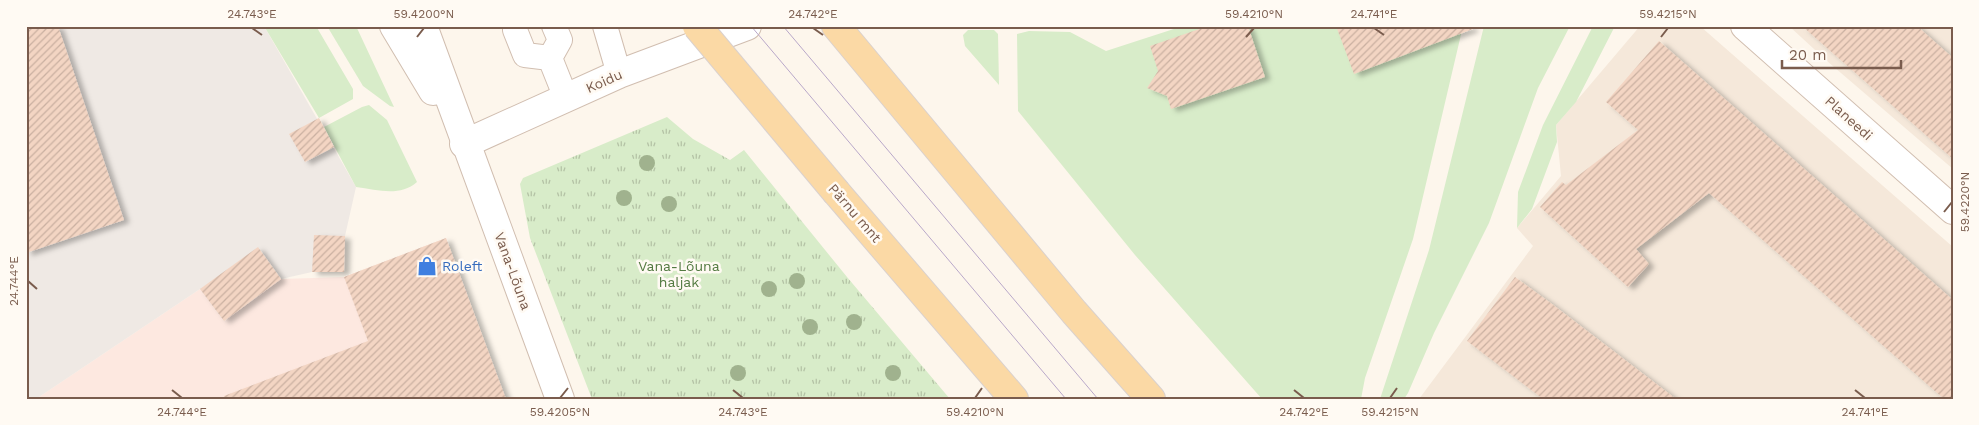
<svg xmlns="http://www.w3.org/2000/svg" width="1979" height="425" font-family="'Work Sans',sans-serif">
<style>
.residential{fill:#f5e8da}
.commercial{fill:#fde8e0}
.industrial{fill:#efe9e4}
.green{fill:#d8ecc9}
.park{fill:url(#park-tufts)}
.building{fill:url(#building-hatch);filter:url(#shadow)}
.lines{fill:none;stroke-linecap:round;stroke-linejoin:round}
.service-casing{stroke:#d1beb0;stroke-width:26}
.minor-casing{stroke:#d1beb0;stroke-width:30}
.tertiary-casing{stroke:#d1beb0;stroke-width:30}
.primary-casing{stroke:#dad1cd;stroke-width:30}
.service{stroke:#fff;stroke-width:24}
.minor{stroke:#fff;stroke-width:28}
.tertiary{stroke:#fff;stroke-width:28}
.primary{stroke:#fbd9a5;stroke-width:28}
.tram{stroke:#b9a8c9;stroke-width:1}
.primary-bridge-casing{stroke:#dad1cd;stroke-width:30;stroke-linecap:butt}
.primary-bridge{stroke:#fbd9a5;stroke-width:28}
.tree{fill:#a0b28e}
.ticks{fill:none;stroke:#7a5c4d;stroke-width:2}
.labels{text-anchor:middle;stroke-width:5;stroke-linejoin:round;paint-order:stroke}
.street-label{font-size:14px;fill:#7a5c4d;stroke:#fffaf3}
.shop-label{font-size:14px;fill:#366cbe;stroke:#fffaf3;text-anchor:start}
.park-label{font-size:14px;fill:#537a41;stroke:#fffaf3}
.neatline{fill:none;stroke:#7a5c4d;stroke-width:2}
.ticks-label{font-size:12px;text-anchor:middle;fill:#7a5c4d}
</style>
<defs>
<pattern id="park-tufts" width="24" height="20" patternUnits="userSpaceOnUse" patternTransform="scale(1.25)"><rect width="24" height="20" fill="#d8ecc9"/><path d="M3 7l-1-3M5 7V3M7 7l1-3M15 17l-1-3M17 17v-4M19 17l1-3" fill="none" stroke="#b4c2a5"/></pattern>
<pattern id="building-hatch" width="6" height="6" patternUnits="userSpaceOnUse" patternTransform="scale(1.25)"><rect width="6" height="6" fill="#f3d5c3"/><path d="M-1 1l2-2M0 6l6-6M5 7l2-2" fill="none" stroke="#cab0a1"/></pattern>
<filter id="shadow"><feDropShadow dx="5.5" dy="3" stdDeviation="2.5" flood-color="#0004"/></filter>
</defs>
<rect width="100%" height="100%" fill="#fdf6ec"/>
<path class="residential" d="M1640,26H1700L1953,247V399H1419L1533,246L1517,228L1561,176L1556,125Z
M1789,26H1953V169L1827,61Z"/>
<path class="commercial" d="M446,238L506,399H36L200,289L281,279L344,277Z"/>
<path class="industrial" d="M26,26H264L356,187L345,236L344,272H312L281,279L224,321L200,289L36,399H26Z"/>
<path class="green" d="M264,26H316L353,89V99L319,118Z
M327,26H356L394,107L390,106L363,86Z
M1183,26H1463L1413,239L1365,378L1361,399H1262L1135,255L1018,111L1017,34L1029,31L1070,32L1106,51Z
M1484,26H1570L1538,88L1489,223L1434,333L1408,393L1404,399H1380L1429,250Z
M1593,26H1615L1576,102L1556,125L1557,142L1532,209L1517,228L1518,192L1543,125Z
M968,30H994L998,34L999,85L965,46L963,35Z
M369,105L387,120L417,182C400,197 378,190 356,187L324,127L362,107Z"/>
<path class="park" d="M667,117L693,139L730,160L744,150L847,277L950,399H592L530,238L520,184L523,178Z"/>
<path class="building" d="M26,26H58L124,220L26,253Z
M1208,26H1248L1265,77L1171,109L1167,96L1147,88L1158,71L1150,46Z
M1336,26H1472L1473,29L1354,74Z
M1802,26H1917L1953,58V159Z
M1659,41L1953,300V399H1944L1709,193L1636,249L1649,264L1628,287L1540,207L1562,182L1566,185L1638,130L1606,102Z
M319,118L334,147L305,162L289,134Z
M314,235L345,236L344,272H312Z
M446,238L506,399H225L224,396L368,341L344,277Z
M258,247L281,279L224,321L200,289Z
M1515,277L1552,304L1676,399H1543L1467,341Z"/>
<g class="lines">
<defs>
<path id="service" d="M554,26L560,40L550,58L566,98
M605,26L619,74
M515,30L525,55L550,58"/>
<path id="minor" d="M1745,26L1953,210
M464,144L619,74L747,26"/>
<path id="tertiary" d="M394,26L433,91
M423,26L560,399"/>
<path id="primary" d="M836,26L1074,312L1151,399
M837,193L1014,399"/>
</defs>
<use href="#service" class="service-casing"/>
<use href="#minor" class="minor-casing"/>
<use href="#tertiary" class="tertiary-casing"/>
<use href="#primary" class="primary-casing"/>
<use href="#service" class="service"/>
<use href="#minor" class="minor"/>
<use href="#tertiary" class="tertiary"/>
<use href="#primary" class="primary"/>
<path class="tram" d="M751,26L1066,399
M783,26L1098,399"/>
<defs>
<path id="primary-bridge" d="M697,26L837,193"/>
</defs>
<use href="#primary-bridge" class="primary-bridge-casing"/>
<use href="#primary-bridge" class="primary-bridge"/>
</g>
<g class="tree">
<circle cx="647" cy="163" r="8"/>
<circle cx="624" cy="198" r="8"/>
<circle cx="669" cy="204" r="8"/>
<circle cx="797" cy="281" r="8"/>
<circle cx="769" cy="289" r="8"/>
<circle cx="854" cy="322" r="8"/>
<circle cx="810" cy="327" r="8"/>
<circle cx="738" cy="373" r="8"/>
<circle cx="893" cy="373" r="8"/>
</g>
<path class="ticks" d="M252,28L262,35M813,28L823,35M1374,28L1384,35M417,37L424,28M1246,37L1254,28M1661,37L1668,28M1944,212L1952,202M28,281L37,289M172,390L182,398M733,390L743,398M1294,390L1304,398M1855,390L1865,398M560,398L568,388M975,398L982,388M1390,398L1397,388"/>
<defs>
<symbol id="shop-bare" viewBox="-9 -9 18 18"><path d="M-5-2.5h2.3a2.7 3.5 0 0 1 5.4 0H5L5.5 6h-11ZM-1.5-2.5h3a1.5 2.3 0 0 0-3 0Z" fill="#3f7fe0" stroke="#fffaf3" stroke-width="2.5" paint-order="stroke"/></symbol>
</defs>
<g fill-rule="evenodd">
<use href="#shop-bare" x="413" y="252" width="28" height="28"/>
</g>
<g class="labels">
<g class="street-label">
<text transform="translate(604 81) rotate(-24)" y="5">Koidu</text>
<text transform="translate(1849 118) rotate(42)" y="5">Planeedi</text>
<text transform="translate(855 213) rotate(49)" y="5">Pärnu mnt</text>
<text transform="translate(513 271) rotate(70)" y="5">Vana-Lõuna</text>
</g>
<g class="shop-label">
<text x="442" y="271">Roleft</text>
</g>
<g class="park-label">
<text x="679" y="271">Vana-Lõuna<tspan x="679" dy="16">haljak</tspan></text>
</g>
</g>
<rect width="1979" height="425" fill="none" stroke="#fffaf3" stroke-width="55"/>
<path d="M1782 60v8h119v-8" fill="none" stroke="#7a5c4d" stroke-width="2.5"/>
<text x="1789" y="60" font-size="15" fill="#7a5c4d" stroke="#fffaf3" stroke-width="4" paint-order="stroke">20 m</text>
<rect x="28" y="28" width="1924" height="370" class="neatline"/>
<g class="ticks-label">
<text x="252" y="18">24.743°E</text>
<text x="424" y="18">59.4200°N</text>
<text x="813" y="18">24.742°E</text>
<text x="1254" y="18">59.4210°N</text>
<text x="1374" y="18">24.741°E</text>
<text x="1668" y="18">59.4215°N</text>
<text transform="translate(1965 202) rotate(-90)" y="4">59.4220°N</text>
<text transform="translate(14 281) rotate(-90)" y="4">24.744°E</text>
<text x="182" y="416">24.744°E</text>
<text x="560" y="416">59.4205°N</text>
<text x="743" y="416">24.743°E</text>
<text x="975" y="416">59.4210°N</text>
<text x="1304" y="416">24.742°E</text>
<text x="1390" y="416">59.4215°N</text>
<text x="1865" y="416">24.741°E</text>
</g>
</svg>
